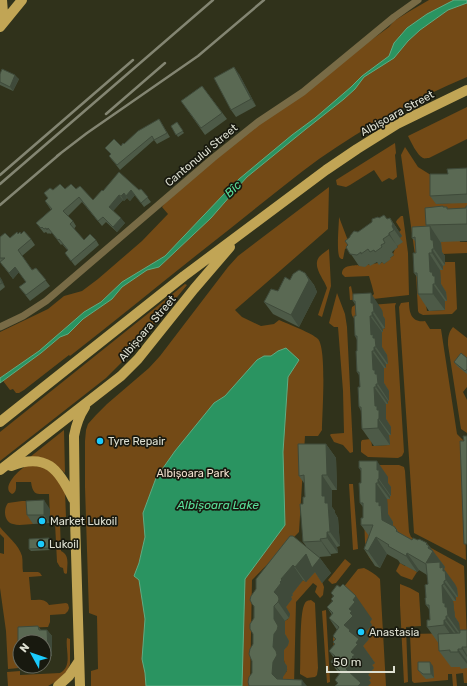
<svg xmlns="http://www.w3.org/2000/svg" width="467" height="686" font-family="Rubik,sans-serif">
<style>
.green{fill:#734a16}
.water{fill:#2a9461;stroke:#60ab83}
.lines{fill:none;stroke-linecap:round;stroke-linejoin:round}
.street{stroke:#786b46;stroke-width:7}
.primary{stroke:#c1a555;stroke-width:10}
.rail{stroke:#838572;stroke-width:2.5}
.wall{fill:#4d5a47}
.shaded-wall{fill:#3f4a3a}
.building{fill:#5a6953;stroke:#3f4a3a}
.poi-dot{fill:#1bcafc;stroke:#18190f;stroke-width:1.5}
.labels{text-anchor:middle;stroke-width:3.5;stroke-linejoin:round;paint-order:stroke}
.street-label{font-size:11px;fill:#dee0d2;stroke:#18190f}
.poi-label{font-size:11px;fill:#dee0d2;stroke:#18190f;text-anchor:start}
.park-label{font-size:11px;fill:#f2e1cf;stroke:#18190f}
.water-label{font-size:12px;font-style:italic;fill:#5ae09b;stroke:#18190f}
</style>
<rect width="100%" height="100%" fill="#30321b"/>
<path class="green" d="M429,0H467V77C415,99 365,127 319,159C289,181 260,205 231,228C177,270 124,314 70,356L69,355L24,390L19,393H16L13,389L10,390L0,377V332L48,309L64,296L82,291L98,279L142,241L168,214L162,207L165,203L198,174L263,121L357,49L374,38L389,27L394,21L410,11Z
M467,107V139L429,158C426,158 425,159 423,158C417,155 411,142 408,136Z
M395,143L396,153L395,155L397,177L393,180L389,178L382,182L374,170L350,185L346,187L337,185L336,180Z
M405,147L418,167L434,177L436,204L467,202V225L437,242H443V239L459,238L460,242H467V253L442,254L426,305L427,311L445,310V301L441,289L440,270L443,269V266L445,262H455L457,309L452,314L423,315L419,313L418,311L415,255L401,155Z
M329,187L328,229L235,310L242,317L261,326L274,324L279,320C288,324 312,333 318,339C327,349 322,414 322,430L318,436H305L299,532L252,580L250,686H91V671L98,669L97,616L89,613L85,487V441L86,430L88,424L96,415L107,404L149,368L160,356L228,267L238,256Z
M401,216H403L408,253L409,295L373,299L350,300L349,287L351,286L353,296H372L374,294L372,286L369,276L345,277L342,274C342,265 351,266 358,265L359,266L378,263L379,264L383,262L384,264L390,259V258L394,255L393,254L395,249L398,247L397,246L400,238L399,232L401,230L396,222L397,220Z
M339,217L350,246L345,249L343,259C342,259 341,259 340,258C336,254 339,224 339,217Z
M329,249L331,286L322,317L318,315L327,288C324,279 312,267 319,257C322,254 326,251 329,249Z
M185,284L187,285L130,354L106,378L0,461V432Z
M337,293L345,314L347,327L353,449V452L350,453L343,445L334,442L330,435L331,434L344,433L343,391L338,327H334L329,323Z
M409,302C409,313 412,323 425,321L430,329H441L457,434L467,444V505L465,514L466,560L414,533L399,307L401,303Z
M396,303L395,306L404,452L402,456L398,458L368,457L361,452V442L362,440L371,439L372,446L389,445V435H391L386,423V404H388L384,387V368H386V364H387V355L382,351V332H383V329L385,328V320L383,319L382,310L355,319C351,316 351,312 352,307L355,305H370Z
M453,327L467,338V387L463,392L467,400V433L461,429L448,345C448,338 448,333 453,327Z
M64,430L65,473L56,465L30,457Z
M28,465L43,467L54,475L65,491L66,517L50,518L49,494C37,494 33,496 31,482H16C16,487 17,492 12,494C0,488 20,468 28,465Z
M362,465H399L404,467L405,471L409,532L411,537L464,566L467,638L461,667L467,668V683H464L463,673L456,674L457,686H453L452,674H448V680L414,683L412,681L410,634L460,633L459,624L455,619L453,601H456V597H458L399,540L388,519L387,499H389L390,496L391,495L388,487V477L375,564C367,557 367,552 365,542Z
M349,484H353L358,549L353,550Z
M22,501H31L33,524C27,524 19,526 13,524C4,522 3,509 8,503Z
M55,523H60L61,551C70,555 67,565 67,573L66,574L64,573L63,568L60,567L57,562Z
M0,527C7,536 19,545 22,556C23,561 22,567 23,572H38L40,573L42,576L29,577L31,600C38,600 45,598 49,605L66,603L68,604L69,608L68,611L65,614L50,615V622L48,627L18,628L19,668L8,669L6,631L0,588V553L4,554V538L0,534Z
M345,559L351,564L336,583L332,584L328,580Z
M400,563L405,566L406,565L417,572L412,580L401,576L396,571Z
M364,568C370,571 375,574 380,579L386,686H341V675L334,650L333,638L346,623L335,598L358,569Z
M312,570L319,574L324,587L323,595L320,598L315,592L317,586L313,583L296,602L294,686H283V676C291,668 285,668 284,660C284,657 284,653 284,649C290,645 289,640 285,635V621L288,619L290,614L285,608C289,596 295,589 303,580L306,582Z
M400,584L410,588L419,593L421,626L406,627L408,682L404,683L400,605Z
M311,600L315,603L318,668L317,675L315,677L307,678L300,674C301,661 299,612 305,603C307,600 308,601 311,600Z
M326,610L330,682L327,683L322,611Z
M67,638L70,639V664L67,671L57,681L48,686H8L7,672L20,671V675L60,673C73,666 65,650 67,638Z"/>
<path class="water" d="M454,0H467V3L448,10L420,30L408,41L394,58L364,77L355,89L344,99L306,129L247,177L238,187L211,218L159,267L147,270L122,287L112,299L83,319L68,334L60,337L41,353L0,383V378L39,351L84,312L101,302L122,282L165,256L224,194L239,179L292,135L315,118L351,87L362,76L389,56L394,43L407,28L427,14Z
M286,348L299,360L288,377L283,452L285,525L245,579L242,686H146L145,673L142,659L145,619L139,580L134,576L139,563L145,537L143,513L156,478L175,451L214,403L225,396L257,360L264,356H271L278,351Z"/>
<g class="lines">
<path class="street" d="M0,327L23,316L46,301L213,158L258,122L303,92L394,17L418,0"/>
<path class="primary" d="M0,25L3,13L2,0
M0,27L22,0
M0,422L73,364L184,276L326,170L357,149L397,124L467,90
M11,466C46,452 59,469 73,499
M0,470L121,376L138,359L194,289L230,247
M58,686L69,676L79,661
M80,686L75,519L74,436C76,425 79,416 85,407"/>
<path class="rail" d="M106,114L165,63
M57,156L87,133L198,56L264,0
M0,175L133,60
M0,184L213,0
M0,205L61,153"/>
</g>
<path class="wall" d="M0,74L19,79L13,91L0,85Z
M239,74L256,106L236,117L231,110Z
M202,86L227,119L205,135L181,101Z
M159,119L170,137L157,144L154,140L120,170L109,156L111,154L105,148L121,146L124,144Z
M177,122L184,133L178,137L171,126Z
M467,168V203L436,204L430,196L448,174Z
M65,189H76L93,200L103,191L139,190L141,189L151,202L144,207L135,195L130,201L127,198L124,201L123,200L113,211L125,223L117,232L106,222L102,226L82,202L68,216L73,221L76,226L74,229L84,240H96L99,245L75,266L65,253L68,251L62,244L61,245L52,233L50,234L49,233L48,234L46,232L44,233L36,223L51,210L45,201L48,198L44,193L53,190Z
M443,206L444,207H447L448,209L466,208L467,206V241L441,242L442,252L445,256V265L443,266V270H440L441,284L446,292L447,301H445V310L429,311L418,294L417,277L414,273L416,253L415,241L412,238L426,226V225Z
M379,218L387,219L390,218L402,236L400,238L403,242L397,246L398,247L392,252L394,255L390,258L391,259L384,264L382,262L379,265L377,262L370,266L369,264L365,267L359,266L346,247L358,232Z
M18,234H21L31,239L35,245L22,256L32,270L36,268L50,286L30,301L19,287L26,282L19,272L13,279L0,262V237L10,238Z
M305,273L314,285L317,292L299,327L273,314L264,302L278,291L290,280Z
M0,277L5,287L0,291Z
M353,294L382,310L383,316L385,319V328L383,329V332H382V347L387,355L388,364H386V368H384V383L389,391V401H388V404H386V419L391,427V435H389L390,445L374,446L362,429L361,411L359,407L360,387L359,375L357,372V340L355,336L356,316L355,304L353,301Z
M467,358V374L457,366L454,362Z
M326,444L336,458L337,490H332V507L335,511V513L338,518L340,546L337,547L338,553L331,554V556L319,557L331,573L322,583L315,572L306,582L303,580L292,594L293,595L291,597L292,599L286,607L290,614L289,618L285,621V634L289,641L288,645L284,650V662L287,666V670L283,677V679L307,686L252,673V661L251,659L253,644L254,607L252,604L306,546L303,542V504L305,497L304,483L299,476Z
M359,461L388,477V483L391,487V496H390V499H387L388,514L393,522V526L395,527L399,533L412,540L429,546L445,567L444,569L457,588L458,597H456V601H453L455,617L459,623L460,633L467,630V668L461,669L460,667H451L439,651V644L427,627L430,620L429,609L426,605L428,584L427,575L419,570L417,572L400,563L398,560L387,554L380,568L375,566L364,549L369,536L361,525L363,518V507L360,503L361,483V471L359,468Z
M50,509V523L33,524L27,515Z
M49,538L51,540V550L31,551L29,549Z
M331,593L372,619L370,622L372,625L366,632L368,635L367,636L369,639L363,646L375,663L372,665L374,668L368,675L371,678L369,680L371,683H337L335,680L339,674L331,662L334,658L329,651L335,644L333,642L335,640L333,636L337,630L329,618L332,615L327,607L332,601L331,599L333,596Z
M38,626L41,630H47L52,636V656H44V642H20V654L18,652V627Z
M27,666H41V667H28Z
M433,666L434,678L426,679L422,675L418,670Z"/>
<path class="shaded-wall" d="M234,67L239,74L256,106L251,99Z
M15,75L19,79L13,91L10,87Z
M131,190L135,195L130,201L126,196Z
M124,193L127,198L124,201L121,196Z
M119,195L123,200L112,212L109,207Z
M384,215L392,226L390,218L402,236L400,238Z
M121,218L125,223L117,232L113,227Z
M430,226L441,243L442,252L445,256V265L434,249L431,240Z
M389,233L397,246L398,247L389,235Z
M432,249L443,266V270L432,253Z
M429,253L440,270L441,284L446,292L447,301L435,284L430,272Z
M15,267L19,272L13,279L9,273Z
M305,273L314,285L317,292L299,327L291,315Z
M0,277L2,280L5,287L2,283Z
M433,284L445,301V310L433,294Z
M371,293L382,310L383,316L385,319V328L374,312L371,303Z
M372,312L383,329V332L372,316Z
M370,316L382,332V347L387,355L388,364L376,347L371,335Z
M374,347L386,364V368L374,351Z
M372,351L384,368V383L389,391V401L378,384L373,370Z
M376,384L388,401V404L376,387Z
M374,387L386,404V419L391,427V435L379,419L375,406Z
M378,419L389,435L390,445L378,428Z
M326,444L336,458L337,490L327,475Z
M377,461L388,477V483L391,487V496L379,479L377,470Z
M322,475L332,490V507L335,511V513L338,518L340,546L330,532L325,503L322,496Z
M378,479L390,496V499L378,483Z
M376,483L387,499L388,514L393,522V537L382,520L376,502Z
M44,500L50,509V523L44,515Z
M327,532L337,547L338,553L327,538Z
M376,537L387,554L380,568L368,551Z
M49,538L51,540V550L49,548Z
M320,539L331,554V556L321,541Z
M427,543L445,567L444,569L455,584L457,588L458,597L446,580L426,563V544Z
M407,553L419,570L417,572L406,556Z
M306,554L320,558L331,573L322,583L315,572L306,582L295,567Z
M293,565L303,580L292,594L293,595L291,597L292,599L286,607L290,614L289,618L278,602L274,592L280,582L281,579Z
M444,581L456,597V601L444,584Z
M442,585L453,601L455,617L459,623L460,633L448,616L443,603Z
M356,596L372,619L370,622L372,625L366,632L368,635L367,636L369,639L363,646L375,663L372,665L374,668L368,675L371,678L369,680L371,683L368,686H358L346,669L352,657L344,625L350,613L349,609L353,600Z
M274,606L285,621V634L289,641L288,645L284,650V662L287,666V670L283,677V686L272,674Z
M446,616L458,633V636L446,620Z
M444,620L456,636V642L444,625Z
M47,630L52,636V656L48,649Z
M462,647L467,655V657L462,649Z
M458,649L467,661V664L458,652Z
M430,662L433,666L434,678L431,674Z
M302,680L307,686H302Z"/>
<path class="building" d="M234,67L251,99L231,110L214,78Z
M2,69L15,75L10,87L0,82V74Z
M202,86L222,113L201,128L181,101Z
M159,119L167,133L154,140L152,136L117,165L109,156L111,154L105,148L114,139L121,146L123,143L124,144L138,131Z
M177,122L183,131L176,135L171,126Z
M467,168V194L430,196V174H448L447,169Z
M119,172L139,190L141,189L148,197L141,203L131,190L126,196L124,193L121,196L119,195L109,207L121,218L113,227L103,217L98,221L79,197L63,211L73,221L70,224L84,240L90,234L96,240L71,261L65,253L68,250L59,239L58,240L48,228L47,230L46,228L44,229L42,227L41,228L36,223L52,209L45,201L48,198L44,193L50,188L53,190L60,184L65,189L71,184L76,189L80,186L93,200L102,190L103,191Z
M443,206V207H447V209L466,208V206H467V224L426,225L425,208Z
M384,215L387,219L390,218L393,224L392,226L394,230L389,233V235L383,239L385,243L381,245L382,247L375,252L374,250L370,252L368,249L361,254V252L357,255L350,254L346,247L348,245L345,241L350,237V236L354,231L358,232L372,222V219L378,217L379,218Z
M430,226L431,240H433L434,249H432V253H429L430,272H432L433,276H435V284H433V294H418L417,273H414L413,253H416L415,237L412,238V227Z
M24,231L31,239L18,250L32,270L36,268L46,280L26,295L19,287L26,282L15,267L9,273L0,262L5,258H0V237L5,233L10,238L17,232L18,234L20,232L21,234Z
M299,270L305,273L309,280L291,315L264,302L271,289L278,291L285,277L290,280L293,274Z
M0,278L2,283L0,284Z
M371,293V303H373L374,312H372V316H370L371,335L373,334V338H375L376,347H374V351H372L373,370H375V374H377L378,384H376V387H374L375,406H377V410H379V419H378V428L362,429L361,407H359L358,387H360L359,372H357L356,351H357V336H355L354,316H356L355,301H353V294Z
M461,353L467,358V369L465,371L454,362Z
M463,436H467V544H464L460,441H464Z
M298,444H326L327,475H322V496H325V503H328L330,532H327V538L320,539L321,541L303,542L300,504H303V497H305L304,475L299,476Z
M359,461H377V470H379V479H378V483H376V502H379V506L381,505L382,520L395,527V528L397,530L396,531L412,540L413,538L418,540L419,539L427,543L426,544L429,546L428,548L433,551L426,563L440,562V568L443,567V571H445L446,580L444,581V584L442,585L443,603H445V607H447L448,616H446V620H444V625L427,627V620H430L429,605H426L425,598H426L425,585L428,584L426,564L407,553L406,556L388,546L389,545L376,537L368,551L364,549L373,525H361V518H363V503H360L359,483H361V468H359Z
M44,500V515H27L26,501Z
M290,536H293L320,558L312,568L306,554L295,567L293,565L281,579L282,580L280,582L281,583L274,592L278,596L279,599L278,602L274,606V619L278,626L277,630L274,634L273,647L276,651L277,655L273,662L272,674L277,679L302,680V686H249L248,682L249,677L252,673V661L251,659L249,654L250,649L253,644V634L250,629V624L254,618V606L252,604L250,600L251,596L256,589V579Z
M49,538V548L29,549V539Z
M343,584L356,596L353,600L355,602L349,609L352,611L350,613L353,616L344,625L350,630L349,631L359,639L356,643L358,644L351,652L355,655L352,657L355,659L346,669L361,683L358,686H335L338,683L335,680L341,672L331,662L335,656L329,651L335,644L333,642L336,639L333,636L339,627L329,618L333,613L327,607L333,601L331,599L334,596L331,593L337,585L340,587Z
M38,626L39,630H47L48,649L44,650V642H20V652H18V627Z
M460,630H467V647H462V649H458V652H450V650L439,651L438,634L460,633Z
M418,662H430L431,674H423L418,670Z"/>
<g class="poi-dot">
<circle cx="100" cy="441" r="4"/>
<circle cx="42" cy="521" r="4"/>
<circle cx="41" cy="544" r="4"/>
<circle cx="361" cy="632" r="4"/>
</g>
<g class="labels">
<g class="street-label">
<text transform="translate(397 113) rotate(-29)" y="4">Albișoara Street</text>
<text transform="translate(201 155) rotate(-40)" y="4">Cantonului Street</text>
<text transform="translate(147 328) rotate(-50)" y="4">Albișoara Street</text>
</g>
<g class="poi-label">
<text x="108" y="445">Tyre Repair</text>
<text x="50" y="525">Market Lukoil</text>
<text x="49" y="548">Lukoil</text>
<text x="369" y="636">Anastasia</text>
</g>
<g class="park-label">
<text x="193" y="477">Albișoara Park</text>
</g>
<g class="water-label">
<text transform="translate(233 189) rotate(-45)" y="4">Bîc</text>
<text x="218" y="509">Albișoara Lake</text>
</g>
</g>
<g transform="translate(32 654) rotate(310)"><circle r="19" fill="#18190f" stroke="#67695d"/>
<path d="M0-3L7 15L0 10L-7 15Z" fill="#1bcafc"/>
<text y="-6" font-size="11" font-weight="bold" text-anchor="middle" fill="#dee0d2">N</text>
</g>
<path d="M327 666v6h67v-6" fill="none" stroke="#dee0d2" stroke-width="2"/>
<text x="333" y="666" font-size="12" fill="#dee0d2" stroke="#18190f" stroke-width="3" paint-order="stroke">50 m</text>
</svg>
